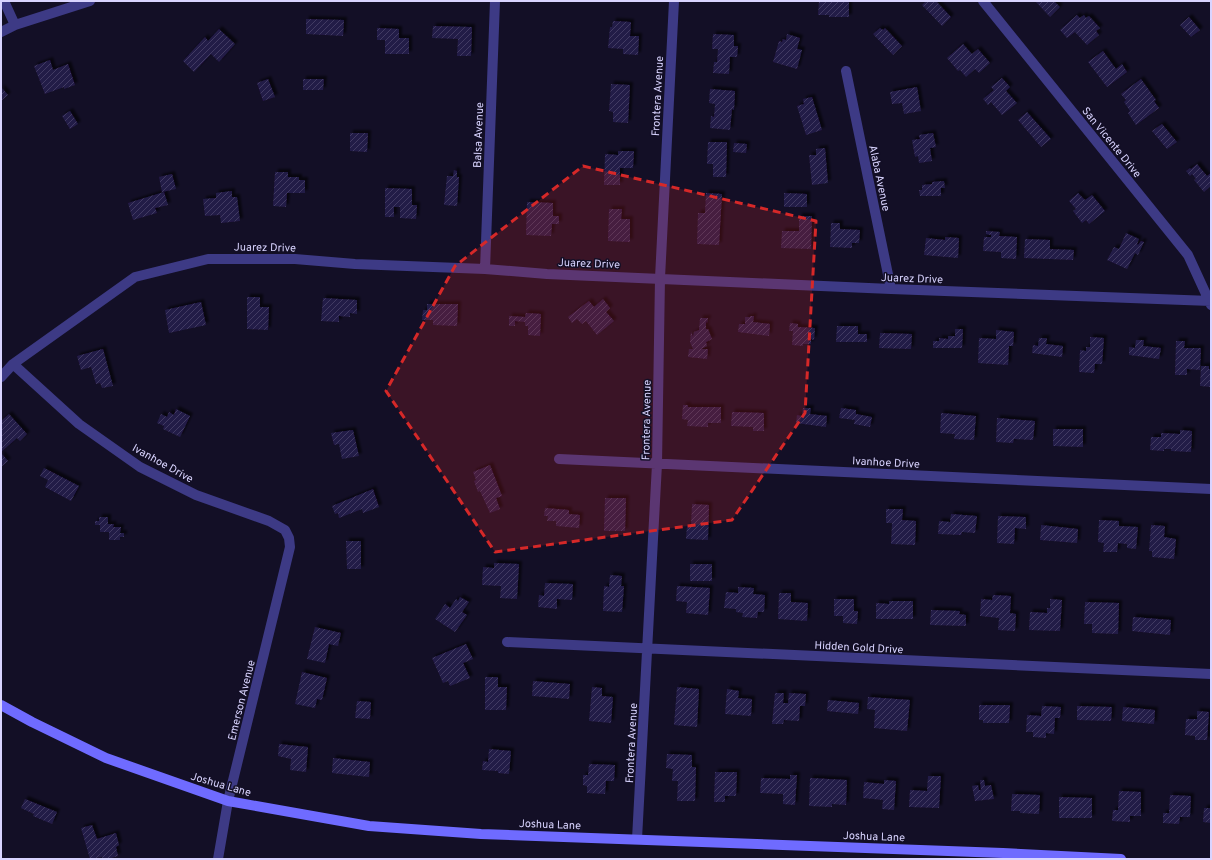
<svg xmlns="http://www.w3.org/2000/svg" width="1212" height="860" font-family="Overpass,sans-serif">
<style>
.building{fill:url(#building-hatch);filter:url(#shadow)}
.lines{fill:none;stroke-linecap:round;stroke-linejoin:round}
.street{stroke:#3d3a85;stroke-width:10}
.secondary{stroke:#6f6bff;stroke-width:10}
.marked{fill:#d62828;fill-opacity:0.2;stroke:#d62828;stroke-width:3;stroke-dasharray:8 5;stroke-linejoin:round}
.labels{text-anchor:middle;stroke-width:3;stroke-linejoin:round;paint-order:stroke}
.street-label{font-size:11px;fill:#d9d4ff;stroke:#130f26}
</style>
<defs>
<pattern id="building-hatch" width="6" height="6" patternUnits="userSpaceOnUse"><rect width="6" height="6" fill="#241b47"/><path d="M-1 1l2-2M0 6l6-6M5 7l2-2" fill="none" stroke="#433b63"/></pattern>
<filter id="shadow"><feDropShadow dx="3" dy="-3" stdDeviation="1" flood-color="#0009"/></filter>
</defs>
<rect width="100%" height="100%" fill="#130f26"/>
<path class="building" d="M819,1H849V17H829V15H818Z
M926,1H936L951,17L942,26L922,5Z
M1035,1H1054L1060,7L1050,17Z
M1077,15L1080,18L1084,15L1086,18L1089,16L1100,28L1096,31L1099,35L1087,45L1075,32L1067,38L1060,30Z
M1189,17L1200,30L1191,37L1180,25Z
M306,19L344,20L343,36L306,34Z
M613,21L631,22L630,36H639L638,55L623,54V49L608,48L610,27H612Z
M433,26L472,27L471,56H457L458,39L432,38Z
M377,28L399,29V38H409V54H385V40H377Z
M880,28L883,30L885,28L902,46L893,55L873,34Z
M219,29L235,44L219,62L211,54L194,72L183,61L205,37L208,41Z
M713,34L734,35V46H738L737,57H730L729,74L713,73L714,62H717L718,49H712Z
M787,34L800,38L797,49L802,50L797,69L773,62L779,41L782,42L783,39L786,40Z
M963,44L972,54L978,49L990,63L979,73L975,69L966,77L960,70L958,71L947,58Z
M1103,51L1116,69L1122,64L1127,72L1107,87L1088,62Z
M50,60L53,70L68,64L75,85L64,89V87L45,94L34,66Z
M1002,78L1010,87L1006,91L1017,103L1002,115L991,102L988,105L983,99L994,90L991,87Z
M268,79L275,97L263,101L257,83Z
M303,79H324L323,90H303Z
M1141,79L1156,100L1154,101L1159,108L1136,125L1128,113L1130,111L1124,102L1126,100L1121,94Z
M611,84L630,85L628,123L613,122V112L609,111Z
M1,87L8,95L1,101Z
M917,87L921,111L904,114L902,103L892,104L890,92Z
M710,89L735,91L734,110L732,109L730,130L710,128L711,116L714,117L715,104L709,103Z
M812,97L822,130L806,135L797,106L804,104L803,99Z
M70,111L78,124L70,129L62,116Z
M1027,112L1051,139L1041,147L1018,120Z
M1162,124L1177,142L1167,149L1152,131Z
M350,133H368L367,152L350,151Z
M933,133L936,147L930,148L932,161L919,163L918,156L915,157L912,140L920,139L919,135Z
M708,142H727L726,177H713V164H707Z
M734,143L747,144L746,153L733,152Z
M825,148L828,183L812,185L809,155H816V149Z
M618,151H634L633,168H620V185H604L605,154L618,155Z
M1197,164L1207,176L1211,173V186L1204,192L1194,180L1196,179L1192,174L1190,176L1186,171L1190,168L1191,169Z
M454,170L457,171V177H459L457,206L444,205L447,176H453Z
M275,172H288V177H299V180H305V193H287L286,207L273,206Z
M172,174L176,189L162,192L159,177Z
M944,181L945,188H941V196H920L919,190H922V185L932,184V182Z
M385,188L412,189V205H417L416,219L400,218V207H394V217H385Z
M232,191V197H237L240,221L221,223L220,215L205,216L203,199L216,198V193Z
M164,192L168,205L155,208L157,213L133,220L128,203Z
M706,193L722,194L719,245L697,244L698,213H705Z
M784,193L807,194V207H784Z
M1078,193L1085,200L1092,195L1105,211L1089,224L1086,220L1082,223L1073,211L1076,209L1069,201Z
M527,202L553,203V216H559V224H552L551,236L526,235Z
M609,209H622L621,219H630V242L608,241Z
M799,216H812L811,249L781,248L782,231H799Z
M831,223H840V229L860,230L859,243H852V248L830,247Z
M986,231L1000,232L999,236L1017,237L1016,259L1001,258V252L983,251L984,237H991V235L986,234Z
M1126,233L1139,239L1137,244L1138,245L1141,241L1144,242L1138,255L1135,253L1127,269L1107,260L1114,247L1119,249Z
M945,237L959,238L958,258L924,255L926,238L945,240Z
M1025,239L1050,240V249L1074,250L1073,260L1024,258Z
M247,297H260V307H269L268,330L247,329Z
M323,298L357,300V314L350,313V317L339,316V322L321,321Z
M603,299L610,308L606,312L614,321L597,335L586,321L582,324L577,319L572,323L568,317L589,301L594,307Z
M201,302L206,325L169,333L165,310Z
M427,304H458L457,326L433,325V320H422L423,310H427Z
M526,313L541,314L540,336L528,335V326H525V322L515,321V326H509V316L525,317Z
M750,316H754L753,322L770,324L769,336L738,332L739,324H745V317H750Z
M700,318H708L707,323L706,320V329H708L712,339L706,342L707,346L701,349H708L707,359L688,357L689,349H693L690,342L691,332L693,337L694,332L699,330Z
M790,323L798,324V327L815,328L814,340L811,339V344H803V346L792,345L793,331H789Z
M837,326H858V334H867V342H836Z
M955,329H963L962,348H933V341H939V338L948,339V336H955Z
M996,330L1014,332L1013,346H1009L1008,365L978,363L979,338L996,339Z
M880,333L912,334L911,349L879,348Z
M1090,337L1104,338L1102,364H1095L1094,373L1079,372L1080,350L1086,351V347H1090Z
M1039,338H1047L1046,344L1063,346L1062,357L1032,353L1033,345L1038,346Z
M1136,340H1144L1143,346L1161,348L1159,359L1129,355V347L1135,348Z
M1176,341H1185L1184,348H1201L1200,370L1187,369V375H1175Z
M103,349L113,386L102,388L100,383L96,384L91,367L81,370L77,356Z
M1201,366H1209V369H1211V387L1200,386Z
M683,405H688V407H721V423H708V427L687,426L688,420L682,419Z
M803,408H811L810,414L827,416L826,427L796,423L797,415L802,416Z
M841,408L856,410V414L872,417L870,427L854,424L855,420L839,418Z
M176,409L190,416L180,437L163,429L164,426L157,423L161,414L167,417L169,412L174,415Z
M732,412L764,413V431H753V427L731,426Z
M941,413L976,416L974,440L954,439L955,434L940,433Z
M9,414L27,434L20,441L17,438L1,452V421Z
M997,418L1035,421L1033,440L1014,439L1013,443L996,442Z
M1053,429H1083V447L1053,446Z
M353,430L359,456L342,459L339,444L334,445L331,433Z
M1180,430L1192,431L1191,452L1171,451V449H1164V451L1150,450L1151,437H1161V433L1180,434Z
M1,453L8,461L1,467Z
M490,465L502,496L496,498L500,509L490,513L480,491L478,492L474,481L476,480L473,472Z
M44,468L79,486L71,501L45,487L48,480L40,476Z
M373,489L379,507L363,513L362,509L339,518L338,513L335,514L332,506Z
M605,498H626L625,531H604Z
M692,504L709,505L708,540L686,539L687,526H691Z
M545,508L569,510V514L580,515L579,528L556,526V521H547L548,516H544Z
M886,509H903L902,520L916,521L915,545L891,544L892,523H886Z
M951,514L977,516L975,533L962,532L961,535L938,534L939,521L950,522Z
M998,516L1026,517V529L1015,528L1014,544L997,543Z
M99,517H108V524H114L113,527H121L120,533H124V537H120V540H109V532H100V525H95V521H99Z
M1099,520L1119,521V526L1138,527L1136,549L1127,548V544L1118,543L1117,552H1103L1104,543L1098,542Z
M1041,525L1078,529L1077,543L1040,540Z
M1151,525L1165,526L1164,537L1176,539L1174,559L1152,557V551H1149Z
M346,541H361V569H347Z
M494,563L519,564L517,599L500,598L501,586L482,585L483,567L494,568Z
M690,564H712V581H690Z
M610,575L622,576L621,586H624L622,612L603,611L604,586L609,587Z
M545,583L573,584L572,600L557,599V609L538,607L539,595L544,596Z
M677,586L710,588L708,615L686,613L687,602L676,601Z
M738,587L754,588L753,594L765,595L764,612H758L757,618L742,617L743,613L736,612V609L724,608L726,592L738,593Z
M779,593H791V602L808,603L807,621L778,619Z
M993,595L1011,596L1010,613L1016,614L1015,631L998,630L999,618L980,616L981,599L992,600Z
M460,597L469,602L462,612L467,615L455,632L435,619L445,604L450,608L456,599L458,601Z
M834,599H854V611H858L857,624L843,623V616H834Z
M1050,599L1062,600L1060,631L1029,630L1030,612L1047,613V608H1050Z
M889,601H913V619H876V603L889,604Z
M1085,602L1119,603L1118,634L1092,633V624H1084Z
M931,610L960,611L959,614L966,615V626L930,625Z
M1133,617L1171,620L1170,635L1132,631Z
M315,627L341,633L338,646L329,644L325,663L307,659Z
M466,644L473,659L463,663L470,678L450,686L448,681L443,683L432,658Z
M302,672L327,678L322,700L317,699L315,708L295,704Z
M485,677H498V687H507L506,710H485Z
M533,681L570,684L569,699L532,696Z
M592,687L602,688V696L613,697L611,723L589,721Z
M677,687L699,689L697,727L674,725Z
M727,689L739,691L738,698L752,699L751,716L725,714Z
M775,693H784L783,703H788L789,693L806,694L805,706H800L799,721L784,720L783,724H772Z
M868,697L910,700L907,731L874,728L875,710L867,709Z
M828,700L859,703L858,714L827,711Z
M357,701L371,702L370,719L355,718Z
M979,705H1010L1009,723H983V720H979Z
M1042,706L1061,707L1060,718H1055L1054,734L1046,733V738L1033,737V732H1026L1027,715L1041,716Z
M1077,706L1112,707L1111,721L1077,720Z
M1123,707L1155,710L1154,724L1122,721Z
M1197,711L1209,712L1207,740H1195V736L1185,735L1186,719H1197Z
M279,744L308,747L306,772L290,770L291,759L278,756Z
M489,749L511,751L509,774L498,773V771L482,770L483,761L488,762Z
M667,754L692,755V767H696L695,801H677L678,781H672L673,769L666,768Z
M333,758L370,762L369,777L332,773Z
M589,764L615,765L614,781H606L605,794L587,793V786L583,785V775H588Z
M715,772H737L736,796H725V802H714Z
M790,775H797L795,805L783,804V794L760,793L761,778L790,779Z
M928,776H941L939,808L909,807L910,790L927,791Z
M810,778L847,780L846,805L832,804V807L809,806Z
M884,780L896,781L894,810L882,809L883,800L863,798L864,782L884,784Z
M980,780H984L985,786L991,785L994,799L975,801L972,786L978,785L979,790H981Z
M1119,791L1141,792V816H1130V822L1112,821L1113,810H1118Z
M1012,794L1040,795L1039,814L1020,813V811H1011Z
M1170,795L1191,796L1190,817H1180L1179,824L1163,823V813H1169Z
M1059,797L1092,798V818H1059Z
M25,799L57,812L52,824L33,816L34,814L21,808Z
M1204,808H1211V823L1203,822Z
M92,825L97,839L116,833L119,845L116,847L118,856L108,859H103L102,857L90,859L81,828Z"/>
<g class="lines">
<path class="street" d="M4,1L15,25
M983,1L1188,255L1211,305
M1,32L15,25L90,1
M846,71L891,289
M485,269L495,1
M13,364L79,424L140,467L196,495L269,521L285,530L289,538L290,547L228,801L218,859
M1,377L13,364L135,277L208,259H295L355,264L485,269L547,274L891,289L1211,301
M559,459L1211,489
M507,642L1211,674
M637,839L657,464L660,278L674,1"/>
<path class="secondary" d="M1,705L32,722L106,758L228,801L369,826L481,834L1003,853L1121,859"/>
</g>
<path class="marked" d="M583,166L816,221L805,413L732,520L495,552L386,391L455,266Z"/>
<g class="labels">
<g class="street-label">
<text transform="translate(657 96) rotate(-87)" y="4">Frontera Avenue</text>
<text transform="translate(478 135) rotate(-88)" y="4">Balsa Avenue</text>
<text transform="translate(1112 142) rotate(51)" y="4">San Vicente Drive</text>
<text transform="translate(880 178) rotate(78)" y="4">Alaba Avenue</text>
<text transform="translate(265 247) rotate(1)" y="4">Juarez Drive</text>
<text transform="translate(589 263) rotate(2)" y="4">Juarez Drive</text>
<text transform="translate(912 278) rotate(2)" y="4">Juarez Drive</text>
<text transform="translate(646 420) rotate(-89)" y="4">Frontera Avenue</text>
<text transform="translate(886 462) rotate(3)" y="4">Ivanhoe Drive</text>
<text transform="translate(163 463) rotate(29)" y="4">Ivanhoe Drive</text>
<text transform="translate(859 647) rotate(3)" y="4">Hidden Gold Drive</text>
<text transform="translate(241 700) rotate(-76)" y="4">Emerson Avenue</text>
<text transform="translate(631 743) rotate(-87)" y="4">Frontera Avenue</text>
<text transform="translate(221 784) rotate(16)" y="4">Joshua Lane</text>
<text transform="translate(550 824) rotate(2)" y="4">Joshua Lane</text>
<text transform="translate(874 836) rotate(2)" y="4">Joshua Lane</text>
</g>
</g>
<rect width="1212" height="860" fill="none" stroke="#d9d4ff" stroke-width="4"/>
</svg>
